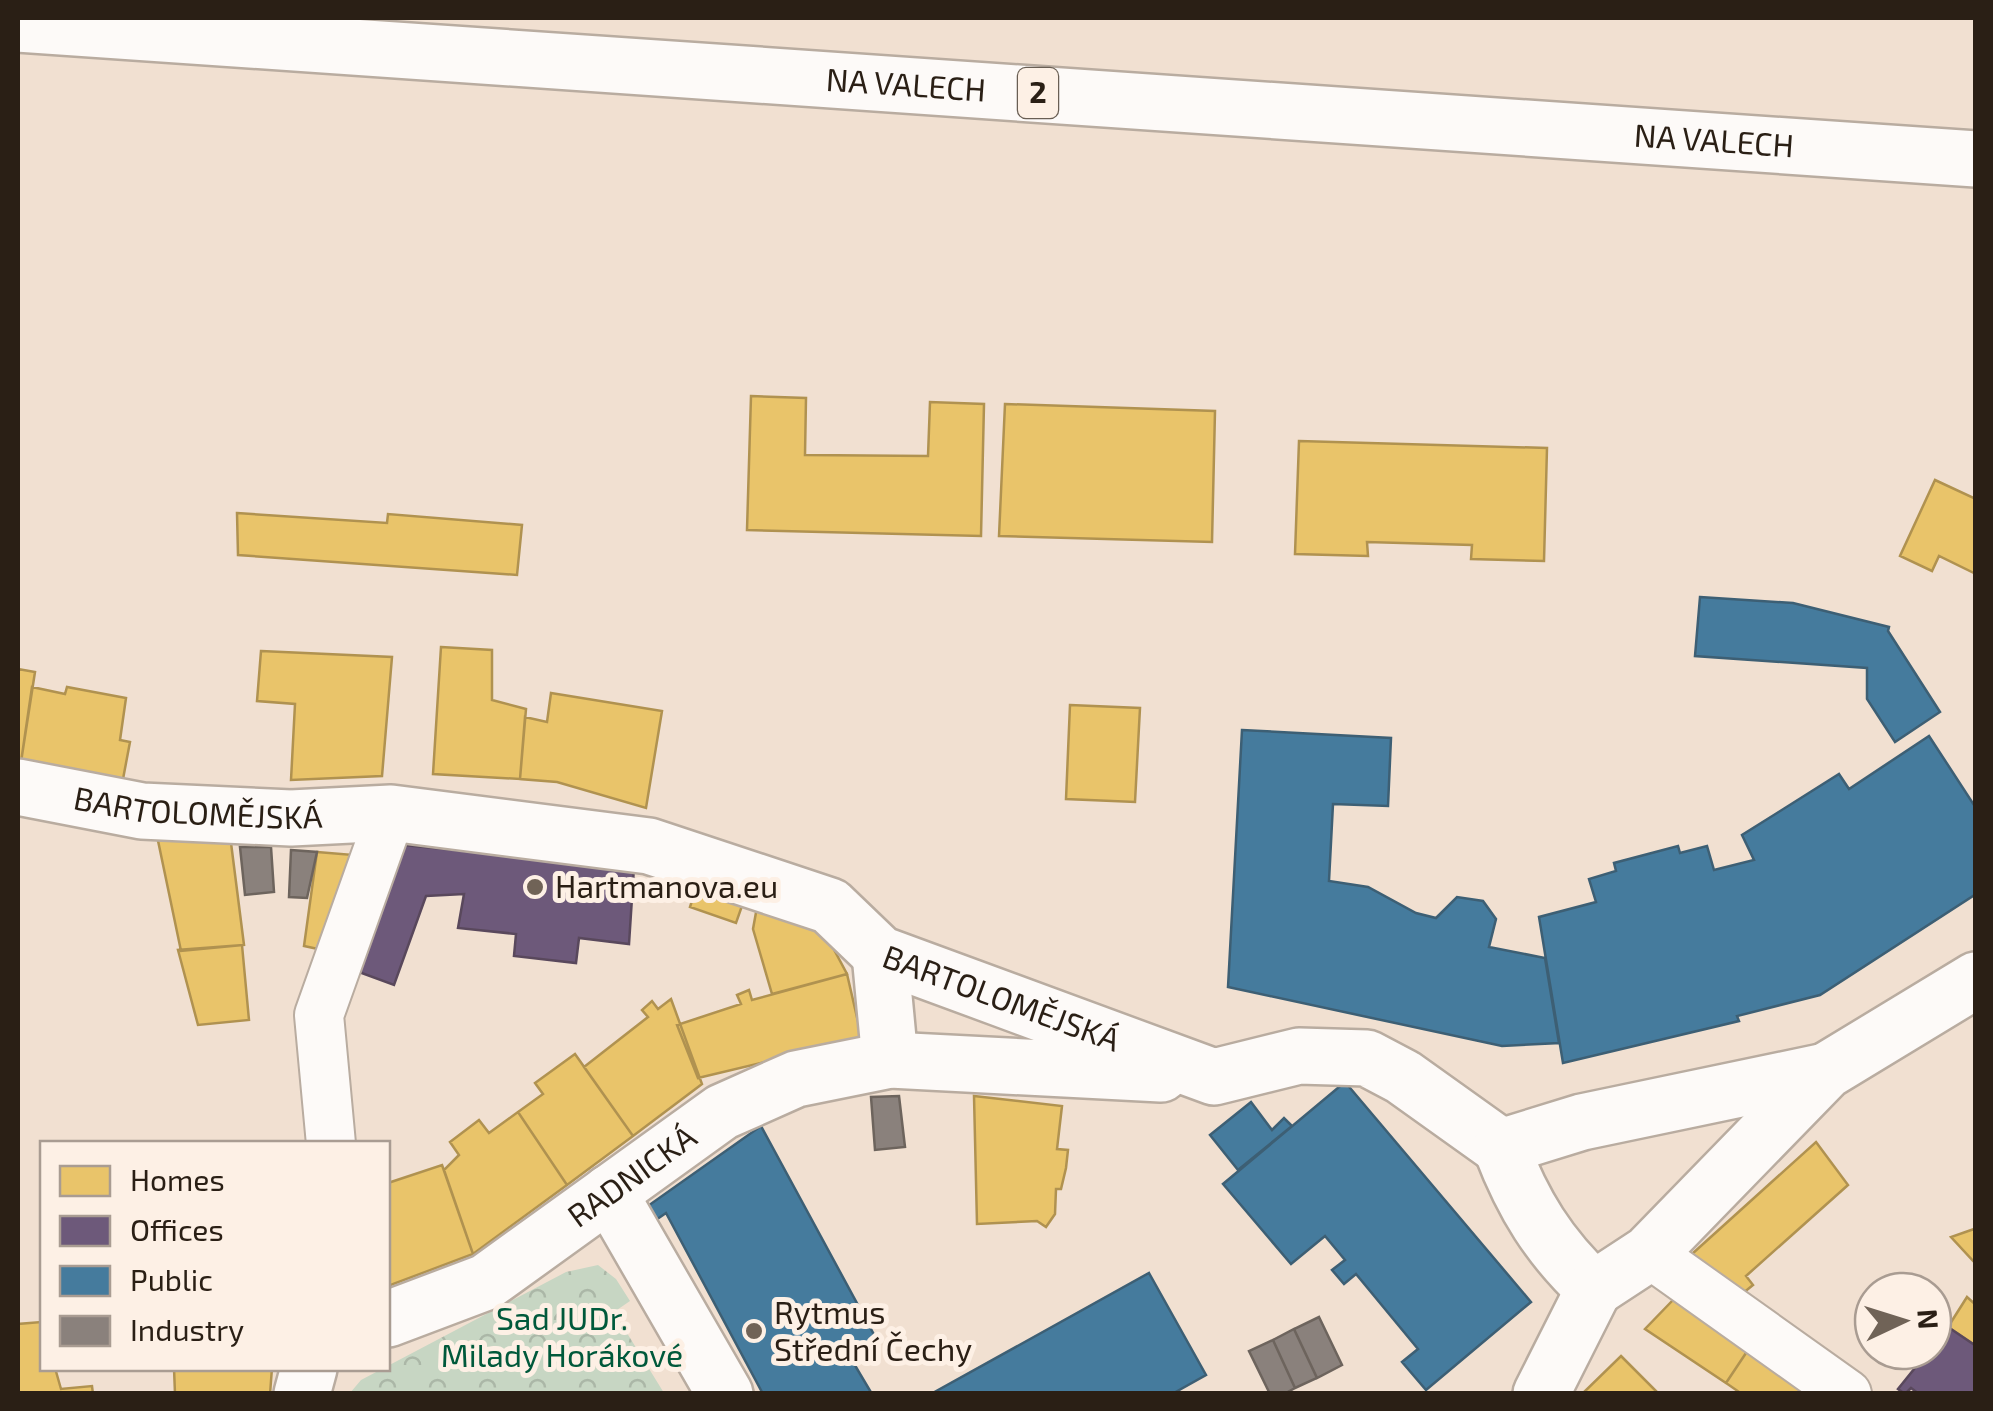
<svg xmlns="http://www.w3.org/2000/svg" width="1993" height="1411" font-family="'Exo 2',sans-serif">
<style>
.forest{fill:url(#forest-crowns)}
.homes{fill:#e9c46a;stroke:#b09250;stroke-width:2.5}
.offices{fill:#6d597a;stroke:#59485c;stroke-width:2.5}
.public{fill:#457b9d;stroke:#3d5f74;stroke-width:2.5}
.industry{fill:#8a817c;stroke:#6d645d;stroke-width:2.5}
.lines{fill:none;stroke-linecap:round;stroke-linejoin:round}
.pedestrian-casing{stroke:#b9aca0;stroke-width:52}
.minor-casing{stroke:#b9aca0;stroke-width:60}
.primary-casing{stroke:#b9aca0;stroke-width:60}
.pedestrian{stroke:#fdfaf8;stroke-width:48}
.minor{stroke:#fdfaf8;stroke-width:55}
.primary{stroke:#fdfaf8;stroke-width:55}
.poi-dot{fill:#706357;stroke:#fdf0e5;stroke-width:4}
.labels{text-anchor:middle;stroke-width:10;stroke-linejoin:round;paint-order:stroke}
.shield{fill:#fdf0e5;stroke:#695e53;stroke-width:2.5}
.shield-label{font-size:30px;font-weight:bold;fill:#2a1f15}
.street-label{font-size:32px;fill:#2a1f15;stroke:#fdf0e5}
.poi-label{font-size:32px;fill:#2a1f15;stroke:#fdf0e5;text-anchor:start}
.park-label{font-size:32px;fill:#00593b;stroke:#fdf0e5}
</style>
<defs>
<pattern id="forest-crowns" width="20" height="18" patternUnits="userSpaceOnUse" patternTransform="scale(2.5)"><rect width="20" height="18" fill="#c7d6c3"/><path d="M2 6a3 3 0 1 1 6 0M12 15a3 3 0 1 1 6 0" fill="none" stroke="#abb7a7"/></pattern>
</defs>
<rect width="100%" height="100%" fill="#f1e0d1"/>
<path class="forest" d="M598,1265L616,1279L630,1301L614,1312L664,1393H350L361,1380L566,1272Z"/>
<path class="homes" d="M751,396L806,398L805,455L928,456L930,402L984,404L981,536L747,530Z
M1005,404L1215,411L1212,542L999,536Z
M1299,441L1547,448L1544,561L1471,559L1472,545L1367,542L1368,556L1295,554Z
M1935,480L1976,499V574L1939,556L1932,571L1900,556Z
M237,513L387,523L388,514L522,525L517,575L238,555Z
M441,647L492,650V700L526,709L520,779L433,774Z
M261,651L392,657L382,776L291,780L295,704L257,701Z
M18,669L35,672L21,762H18Z
M32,687L65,694L67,687L126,698L120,740L130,742L123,779L21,762Z
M551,693L662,711L646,808L557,782L520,779L525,717L547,722Z
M1070,705L1140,708L1135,802L1066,799Z
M156,831L230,835L244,945L181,951Z
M317,852L366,856L332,952L304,946Z
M696,888L743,903L736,923L690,907Z
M757,907L823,929L847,974L772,994L753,929Z
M242,945L249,1020L198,1025L178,950Z
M847,974L862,1039L698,1078L677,1025L741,1004L737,995L749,990L752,1000Z
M671,999L702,1084L633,1136L584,1067L648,1017L642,1010L652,1001L658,1009Z
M575,1054L633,1136L567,1185L518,1112L543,1094L535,1083Z
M974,1096L1062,1106L1057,1149L1068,1150L1066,1168L1061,1189H1056L1055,1214L1046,1227L1037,1221L977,1224Z
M518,1112L567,1185L473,1254L444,1170L459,1155L450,1142L479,1120L489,1133Z
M1816,1142L1848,1185L1746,1276L1753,1285L1742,1294L1692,1254Z
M442,1165L473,1254L388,1286V1183Z
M1974,1229L1976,1231V1264L1951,1237Z
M1967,1297L1976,1305V1346L1948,1327Z
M1673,1300L1750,1347L1726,1383L1645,1329Z
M41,1322L42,1368H55L61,1389L92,1386L93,1394H18V1324Z
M1750,1347L1830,1394H1742L1726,1383Z
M1621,1356L1659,1394H1582Z
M174,1368H272L270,1394H175Z"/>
<path class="offices" d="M393,844L634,867L629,944L579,938L576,963L514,956L516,934L458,928L464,894L426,896L394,985L348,968Z
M1948,1327L1976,1346V1394H1919L1911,1388L1905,1394L1898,1389Z"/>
<path class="public" d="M1700,597L1793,603L1889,627L1888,631L1940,712L1895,742L1867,699V668L1695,656Z
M1242,730L1391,738L1388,806L1333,804L1329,881L1368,887L1416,913L1436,918L1457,897L1483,901L1496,919L1489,947L1545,958L1559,1043L1502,1046L1228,987Z
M1929,736L1976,808V894L1820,995L1737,1016L1739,1021L1563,1063L1539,917L1596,902L1589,879L1616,871L1614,863L1678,846L1680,853L1707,846L1714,870L1754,860L1742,835L1839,774L1849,789Z
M1345,1082L1531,1302L1426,1390L1402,1362L1418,1349L1356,1274L1344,1284L1332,1270L1345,1260L1325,1236L1291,1264L1223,1184Z
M1251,1102L1272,1130L1284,1118L1292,1126L1238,1170L1210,1135Z
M761,1126L878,1342L850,1357L872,1394H763L666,1213L653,1222L645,1208Z
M1149,1273L1206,1375L1172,1394H931Z"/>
<path class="industry" d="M240,847H271L274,892L245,895Z
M291,850L317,852L307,898L289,897Z
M899,1096L905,1147L875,1150L871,1097Z
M1319,1317L1342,1365L1317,1378L1294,1329Z
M1294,1329L1317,1378L1295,1388L1273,1340Z
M1273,1340L1295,1388L1284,1394H1270L1249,1351Z"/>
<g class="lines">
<defs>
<path id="pedestrian" d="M331,1144L319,1015L391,813
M1649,1253L1847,1394"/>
<g id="minor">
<path id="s1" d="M18,787L142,811L291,818L391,813L649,846L830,906L880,954L1214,1077L1299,1056L1367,1058L1403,1077L1501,1147"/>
<path d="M880,954L890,1060"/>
<path d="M1501,1147C1523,1205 1549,1247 1594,1289L1649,1253L1826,1071L1976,980"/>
<path d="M1501,1147L1582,1122L1826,1071"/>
<path d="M609,1193L725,1394"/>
<path id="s2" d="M388,1319L486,1282L722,1112L796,1079L890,1060L1161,1074"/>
<path d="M302,1394L309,1368"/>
<path d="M1541,1394L1594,1289"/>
</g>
<g id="primary">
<path id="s3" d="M18,24L1976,159"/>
</g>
</defs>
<use href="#pedestrian" class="pedestrian-casing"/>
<use href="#minor" class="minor-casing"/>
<use href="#primary" class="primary-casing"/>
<use href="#pedestrian" class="pedestrian"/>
<use href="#minor" class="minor"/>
<use href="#primary" class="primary"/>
</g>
<g class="poi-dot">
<circle cx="535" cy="887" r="10"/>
<circle cx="754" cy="1331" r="10"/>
</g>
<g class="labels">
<rect class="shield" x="1018" y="68" width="40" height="50" rx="8"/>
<g class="shield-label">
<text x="1038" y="103">2</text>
</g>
<g class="street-label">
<text dy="11" stroke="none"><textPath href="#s3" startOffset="890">NA VALECH</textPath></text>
<text dy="11" stroke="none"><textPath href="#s3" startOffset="1700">NA VALECH</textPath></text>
<text dy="11" stroke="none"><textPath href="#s1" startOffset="182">BARTOLOMĚJSKÁ</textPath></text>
<text dy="11" stroke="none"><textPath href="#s1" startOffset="1025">BARTOLOMĚJSKÁ</textPath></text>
<text dy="11" stroke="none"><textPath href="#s2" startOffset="285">RADNICKÁ</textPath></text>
</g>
<g class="poi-label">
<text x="555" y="898">Hartmanova.eu</text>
<text x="774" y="1324">Rytmus<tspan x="774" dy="37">Střední Čechy</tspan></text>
</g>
<g class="park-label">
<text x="562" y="1330">Sad JUDr.<tspan x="562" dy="37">Milady Horákové</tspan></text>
</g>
</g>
<rect width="1993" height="1411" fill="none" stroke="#2a1f15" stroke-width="40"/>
<rect x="40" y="1141" width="350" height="230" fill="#fdf0e5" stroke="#a99c92" stroke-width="2.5"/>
<rect x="60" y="1166" width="50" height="30" fill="#e9c46a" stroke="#a99c92" stroke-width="2.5"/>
<text x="130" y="1191" font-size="30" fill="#2a1f15">Homes</text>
<rect x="60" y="1216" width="50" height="30" fill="#6d597a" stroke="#a99c92" stroke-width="2.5"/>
<text x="130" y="1241" font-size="30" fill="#2a1f15">Offices</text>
<rect x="60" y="1266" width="50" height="30" fill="#457b9d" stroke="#a99c92" stroke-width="2.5"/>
<text x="130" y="1291" font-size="30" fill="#2a1f15">Public</text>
<rect x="60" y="1316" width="50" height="30" fill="#8a817c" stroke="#a99c92" stroke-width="2.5"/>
<text x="130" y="1341" font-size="30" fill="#2a1f15">Industry</text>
<g transform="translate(1903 1321) rotate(86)"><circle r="48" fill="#fdf0e5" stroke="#a99c92" stroke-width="2.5"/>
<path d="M0-8L18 38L0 25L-18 38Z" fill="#706357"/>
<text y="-15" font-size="28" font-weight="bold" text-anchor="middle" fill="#2a1f15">N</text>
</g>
</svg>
